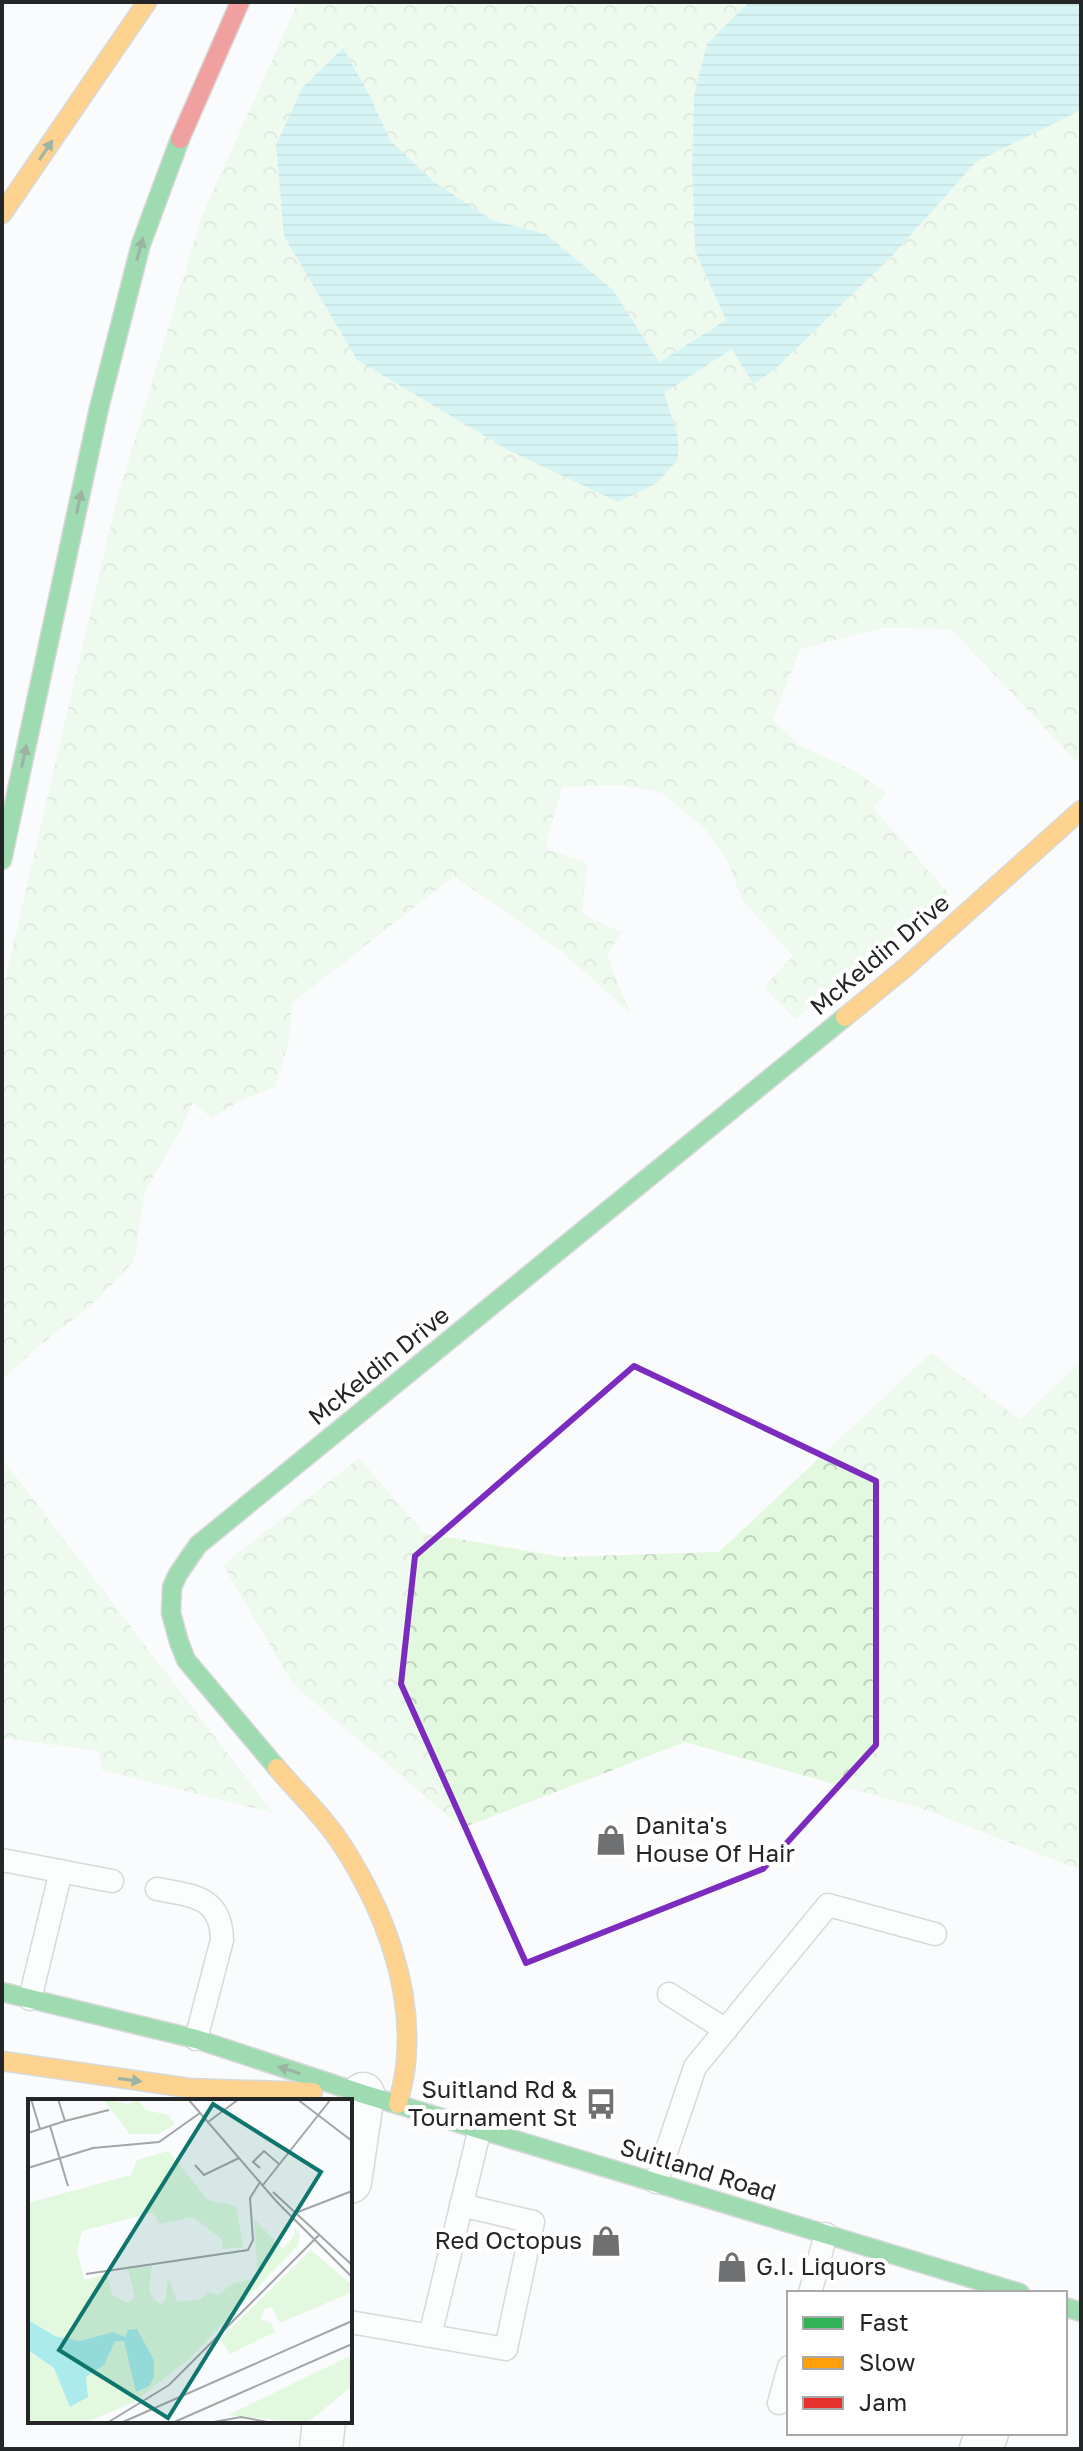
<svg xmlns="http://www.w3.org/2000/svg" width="1083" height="2451" font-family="'Golos Text',sans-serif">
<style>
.forest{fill:url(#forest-crowns)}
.water{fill:url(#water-rules)}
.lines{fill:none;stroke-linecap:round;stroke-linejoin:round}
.lane-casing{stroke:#afb0b1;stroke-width:25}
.street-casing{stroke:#afb0b1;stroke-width:45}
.fast-casing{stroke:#afb0b1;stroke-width:21}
.slow-casing{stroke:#afb0b1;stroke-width:21}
.jam-casing{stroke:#afb0b1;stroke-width:21}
.lane{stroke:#fefeff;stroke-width:22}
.street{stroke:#fefeff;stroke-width:42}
.fast{stroke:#30b455;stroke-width:18}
.slow{stroke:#ff9f0a;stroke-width:18}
.jam{stroke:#e5322d;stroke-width:18}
.oneway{fill:#295e39}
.marked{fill:none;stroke:#7b2cbf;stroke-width:6;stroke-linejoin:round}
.labels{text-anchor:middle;stroke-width:8;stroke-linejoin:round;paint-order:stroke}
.street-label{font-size:24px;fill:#242526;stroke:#fff}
.poi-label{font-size:24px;fill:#242526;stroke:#fff;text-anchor:start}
.inset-road{fill:none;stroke:#a4a5a6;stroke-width:2}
.view{fill:#0f766e;fill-opacity:0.15;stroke:#0f766e;stroke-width:4}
.inset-edge{fill:none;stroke:#242526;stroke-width:4}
</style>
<defs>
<pattern id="forest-crowns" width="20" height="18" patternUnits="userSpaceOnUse" patternTransform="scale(2)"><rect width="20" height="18" fill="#e2f8df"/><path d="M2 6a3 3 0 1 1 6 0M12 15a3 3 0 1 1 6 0" fill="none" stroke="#c2d4bf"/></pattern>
<pattern id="water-rules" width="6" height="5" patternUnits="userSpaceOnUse" patternTransform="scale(2)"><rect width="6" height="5" fill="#acebec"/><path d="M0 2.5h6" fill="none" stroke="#94c9ca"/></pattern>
</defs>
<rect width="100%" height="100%" fill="#f9fbfc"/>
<path class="forest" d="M298,2H749L707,44L694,95L692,167L695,250L726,320L659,362L612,290L546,234L492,220L434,182L390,140L370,96L343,49L302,88L678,436L663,393L732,349L753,383L773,371L891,257L976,162L1081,110V756L1076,761L951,629L883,628L800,649L773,720L801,746L856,772L887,793L873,808L949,894L795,1019L764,987L793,956L742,900L728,862L705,829L662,793L622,785L562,787L545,848L587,863L582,914L621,932L607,956L630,1013L560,950L454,876L292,1003L289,1040L275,1087L239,1101L212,1118L193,1103L180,1131L145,1191L134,1261L97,1300L37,1348L2,1379V993L116,503L201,218Z
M931,1353L1020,1420L1081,1361V1870L923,1809L685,1742L462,1828L293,1684L223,1565L359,1458L424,1533L562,1557L719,1552Z
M2,1458L273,1813L102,1770L98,1751L2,1738Z"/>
<path class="water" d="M749,2H1081V110L976,162L891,257L773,371L753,384L732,349L664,393L678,436V459L657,483L618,502L510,451L357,360L284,236L276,145L302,88L343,48L370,96L390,140L434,182L492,220L546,234L613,290L659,362L726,320L695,251L692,167L694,95L707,44Z"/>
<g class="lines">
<defs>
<path id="lane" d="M2,1860L112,1881
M157,1889C193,1896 221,1896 222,1940L196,2039
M669,1994L726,2030
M30,1999L61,1871
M656,2182L695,2067L828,1905L935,1934
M810,2293L826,2234
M350,2322L506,2349L533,2222L461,2205
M430,2336L480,2128
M779,2403L789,2367"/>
<path id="street" d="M350,2182L363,2094
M321,2449L324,2421
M981,2449L987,2433"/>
<path id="fast" d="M2,860L99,408L141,244L180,139
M277,1768L186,1660L179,1642L171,1613L172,1587L178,1574L198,1545L845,1017
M2,1992L196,2039L363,2094L1020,2293
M1065,2307L1081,2312"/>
<path id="slow" d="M2,214L147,2
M845,1017L906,967L1081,810
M277,1768C299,1794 326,1819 344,1848C384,1911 413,1986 406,2062C405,2076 401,2090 398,2104
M2,2061L189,2088L313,2092"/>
<path id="jam" d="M180,139L240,2"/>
</defs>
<use href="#lane" class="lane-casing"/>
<use href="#street" class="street-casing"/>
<use href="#fast" class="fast-casing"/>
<use href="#slow" class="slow-casing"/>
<use href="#jam" class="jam-casing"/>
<use href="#lane" class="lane"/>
<use href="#street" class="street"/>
<use href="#fast" class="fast"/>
<use href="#slow" class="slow"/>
<use href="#jam" class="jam"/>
</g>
<defs><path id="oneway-solid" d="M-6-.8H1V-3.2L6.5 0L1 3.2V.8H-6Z" transform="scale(2)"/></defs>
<g class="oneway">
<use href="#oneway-solid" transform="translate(46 150) rotate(-56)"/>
<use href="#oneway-solid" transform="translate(140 249) rotate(-74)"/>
<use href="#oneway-solid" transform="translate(79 502) rotate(-78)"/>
<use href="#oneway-solid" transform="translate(24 756) rotate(-78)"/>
<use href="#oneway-solid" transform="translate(289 2070) rotate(-162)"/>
<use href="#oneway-solid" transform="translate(130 2080) rotate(8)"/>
</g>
<path d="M0 0H1083V2451H0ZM634,1366L876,1481V1745L763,1869L526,1963L401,1684L415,1556Z" fill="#f9fbfc" fill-opacity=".55" fill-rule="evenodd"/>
<path class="marked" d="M634,1366L876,1481V1745L763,1869L526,1963L401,1684L415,1556Z"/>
<defs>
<symbol id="shop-bare" viewBox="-9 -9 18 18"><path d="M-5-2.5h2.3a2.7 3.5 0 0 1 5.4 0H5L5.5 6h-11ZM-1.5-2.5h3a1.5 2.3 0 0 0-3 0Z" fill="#6f7071" stroke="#fff" stroke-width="2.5" paint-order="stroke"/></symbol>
<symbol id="bus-bare" viewBox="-9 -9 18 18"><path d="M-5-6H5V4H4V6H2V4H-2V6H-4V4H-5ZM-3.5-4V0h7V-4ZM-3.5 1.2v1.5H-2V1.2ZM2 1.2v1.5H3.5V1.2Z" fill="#6f7071" stroke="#fff" stroke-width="2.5" paint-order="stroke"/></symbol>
</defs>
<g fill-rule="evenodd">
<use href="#shop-bare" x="589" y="1818" width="44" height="44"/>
<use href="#bus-bare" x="579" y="2082" width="44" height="44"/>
<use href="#shop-bare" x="584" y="2219" width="44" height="44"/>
<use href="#shop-bare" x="710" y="2245" width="44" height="44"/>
</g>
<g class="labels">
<g class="street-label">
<text transform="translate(880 955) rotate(-40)" y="8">McKeldin Drive</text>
<text transform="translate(379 1366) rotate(-39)" y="8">McKeldin Drive</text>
<text transform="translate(698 2170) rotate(17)" y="8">Suitland Road</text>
</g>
<g class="poi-label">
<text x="635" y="1834">Danita's<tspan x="635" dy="28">House Of Hair</tspan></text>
<text x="577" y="2098" text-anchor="end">Suitland Rd &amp;<tspan x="577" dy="28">Tournament St</tspan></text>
<text x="582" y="2249" text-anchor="end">Red Octopus</text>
<text x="756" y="2275">G.I. Liquors</text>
</g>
</g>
<g transform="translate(28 2099)">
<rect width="324" height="324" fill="#f9fbfc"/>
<path d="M75,0L100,5L110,0L118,11L140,16L147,25L130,35H102ZM140,52L180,101L208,107L215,148L195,150L193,139L165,118L131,125L126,113L54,132L49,152L56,181L79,175L84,196L100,204L107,198L100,170L124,167L121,192L126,201L133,205L138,200L140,178L149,203L173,200L180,193L190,196L205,184L230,179L226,120L255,150L267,136L266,129L272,136L270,146L160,261L106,303L56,324H0V251L26,269L42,308L60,298L58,278L71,270L87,242H96L109,281L126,261L109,230L98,238L52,242L27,237L0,221V104L103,76L109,61ZM283,151L324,186V193L252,224L244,208L237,210L232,220L243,224L247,233L202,255L192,240ZM324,256V287L279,324L200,316Z" fill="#e2f8df"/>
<path d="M0,221L27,237L52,242L85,233L97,238L100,231L109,230L126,261V278L121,287L108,293L96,242H87L76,266L58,278L60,298L42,308L26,269L0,251Z" fill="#acebec"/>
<path class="inset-road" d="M3,0L12,30M30,0L37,22L81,11M160,0L248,102L324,178M269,0L324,42M180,23L211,0M22,27L40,87M0,34L37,22M167,66L176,76L211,59M0,69L65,49L131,43L172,14M232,69L225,63L236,52L251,65M235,86L303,0M245,93L324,166M270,113L324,92M58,175L220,151L225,141L222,99L232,83M95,323L324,222M79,324L141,286L292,135M144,324L324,245M180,324L213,318L245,324"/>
<path class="view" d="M185,5L293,73L140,319L31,251Z"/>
<rect width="324" height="324" class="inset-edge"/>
</g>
<rect width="1083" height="2451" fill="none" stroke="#242526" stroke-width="8"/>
<rect x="787" y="2291" width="280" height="144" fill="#ffffff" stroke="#a7a8a8" stroke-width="2"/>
<rect x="803" y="2317" width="40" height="12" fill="#30b455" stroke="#a7a8a8" stroke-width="2"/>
<text x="859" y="2331" font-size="24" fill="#242526">Fast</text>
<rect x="803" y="2357" width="40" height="12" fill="#ff9f0a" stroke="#a7a8a8" stroke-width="2"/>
<text x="859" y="2371" font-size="24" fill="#242526">Slow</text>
<rect x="803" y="2397" width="40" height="12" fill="#e5322d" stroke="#a7a8a8" stroke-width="2"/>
<text x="859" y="2411" font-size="24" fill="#242526">Jam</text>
</svg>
